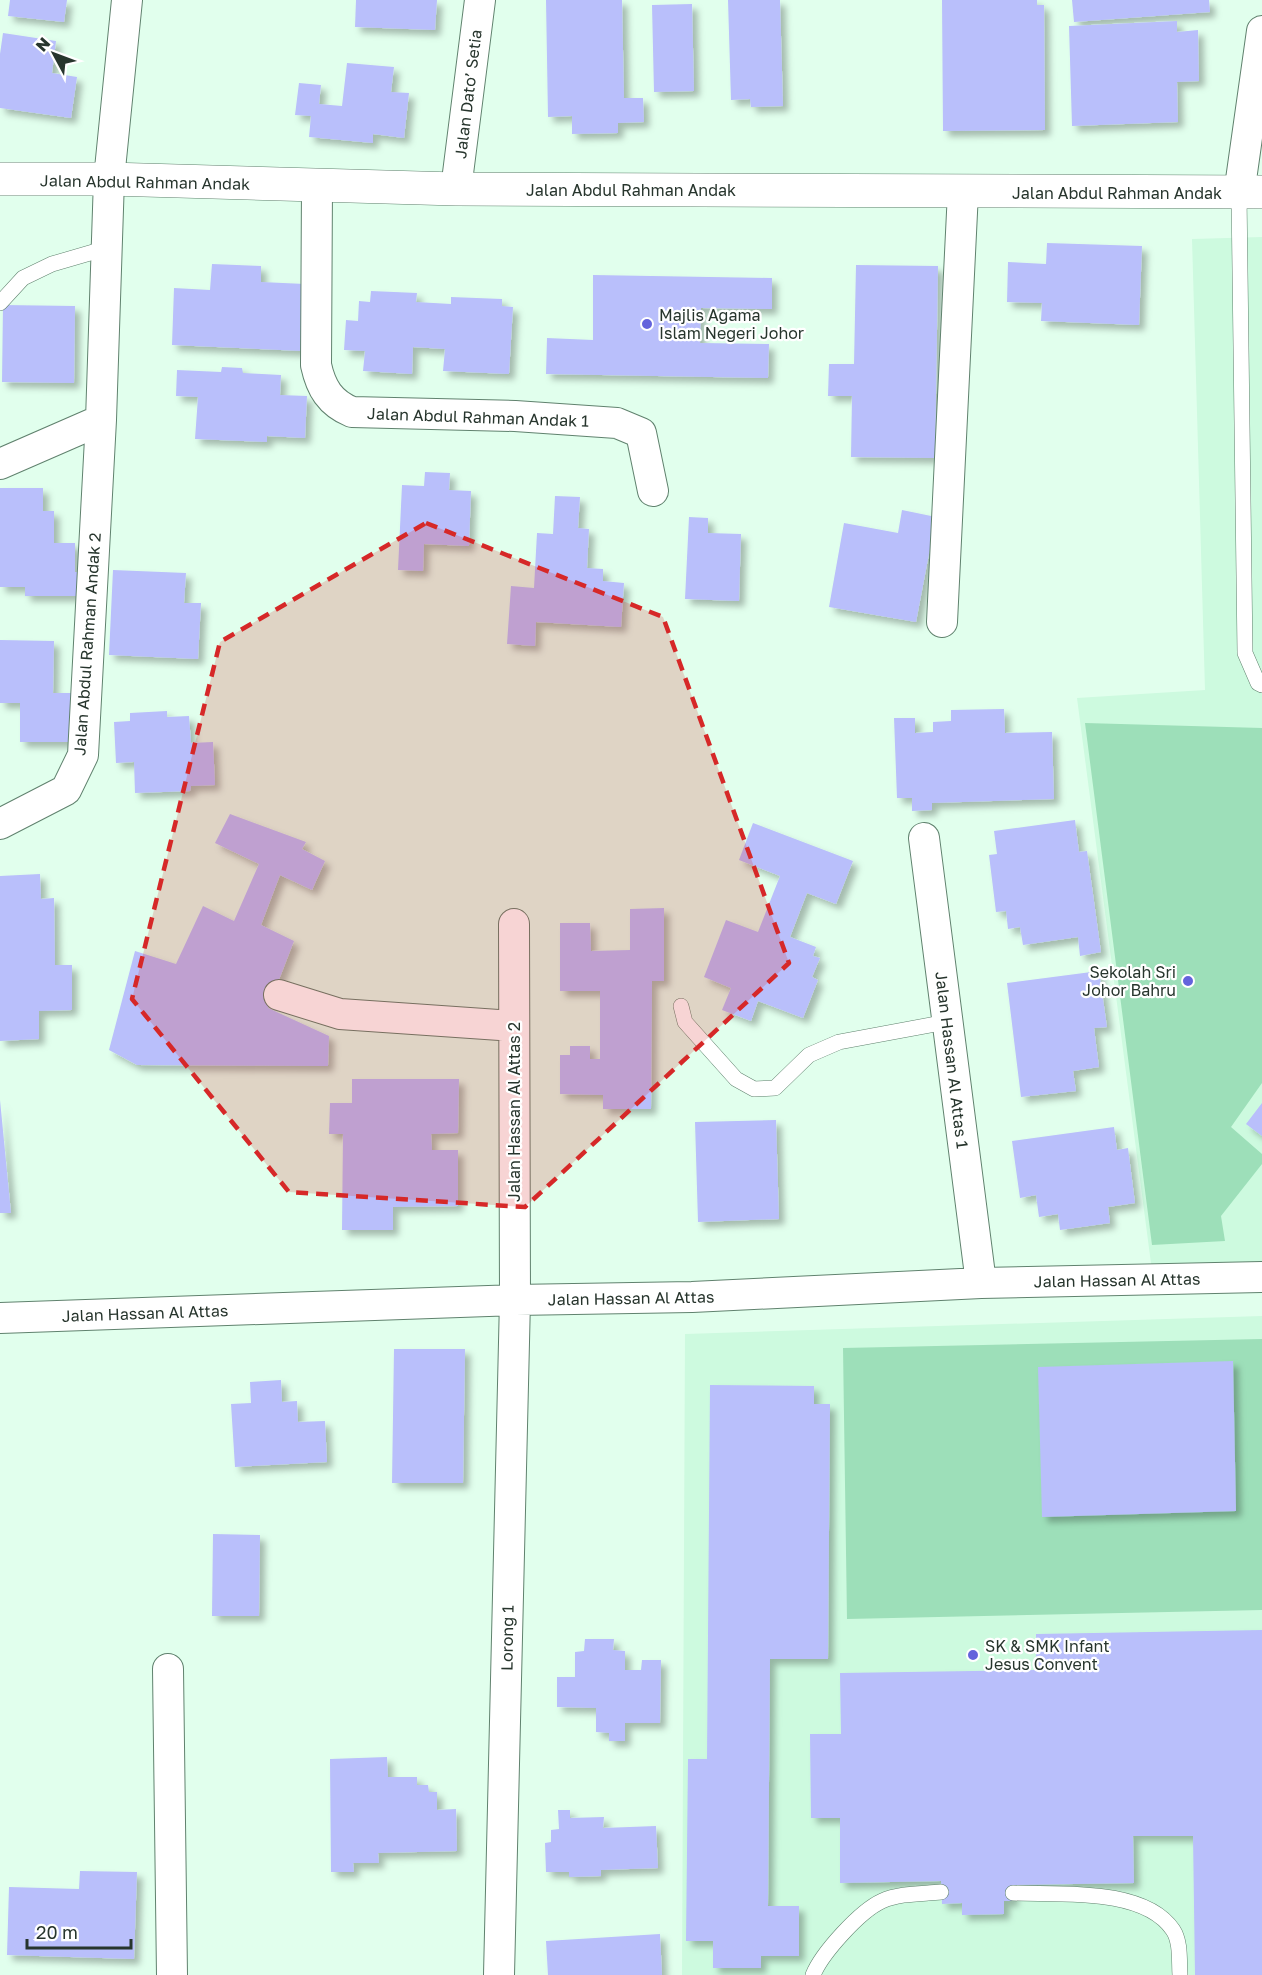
<svg xmlns="http://www.w3.org/2000/svg" width="1262" height="1975" font-family="'Golos Text',sans-serif">
<style>
.built{fill:#cdfadf}
.green{fill:#9ddfb9}
.building{fill:#b9bffb;filter:url(#shadow)}
.lines{fill:none;stroke-linecap:round;stroke-linejoin:round}
.service-casing{stroke:#60826e;stroke-width:16}
.minor-casing{stroke:#60826e;stroke-width:32}
.tertiary-casing{stroke:#60826e;stroke-width:34}
.service{stroke:#fff;stroke-width:15}
.minor{stroke:#fff;stroke-width:30}
.tertiary{stroke:#fff;stroke-width:33}
.marked{fill:#d62828;fill-opacity:0.2;stroke:#d62828;stroke-width:4.5;stroke-dasharray:12 8;stroke-linejoin:round}
.poi-dot{fill:#6463dc;stroke:#fff;stroke-width:2}
.labels{text-anchor:middle;stroke-width:4.5;stroke-linejoin:round;paint-order:stroke}
.street-label{font-size:16px;fill:#27352d;stroke:#fff}
.poi-label{font-size:16px;fill:#27352d;stroke:#fff;text-anchor:start}
</style>
<defs>
<filter id="shadow"><feDropShadow dx="5.5" dy="5.5" stdDeviation="3" flood-color="#0004"/></filter>
</defs>
<rect width="100%" height="100%" fill="#e1ffed"/>
<path class="built" d="M1262,237V1265L1152,1271L1077,698L1205,690L1192,239Z
M1262,1316V1975H682L685,1334Z"/>
<path class="green" d="M1085,723L1262,728V1083L1231,1127L1262,1154V1164L1221,1216L1225,1241L1152,1245Z
M1262,1339V1610L847,1619L843,1348Z"/>
<path class="building" d="M10,0H67L64,22L8,16Z
M356,0H437L435,30L355,27Z
M546,0H622L624,98H643L644,122L618,123V133L572,134V116L548,117Z
M728,0H780L783,106L751,107L750,99L731,100Z
M942,0H1037V5H1044L1045,130L943,131Z
M1072,0H1209L1210,12L1074,22Z
M692,4L694,91L654,92L652,5Z
M1177,21V32L1198,30L1199,81L1177,82L1178,122L1072,126L1069,26Z
M3,33L56,41L52,73L77,77L71,118L0,108V54Z
M347,63L394,67L391,92L409,93L404,138L373,134V143L309,137L311,116L295,115L299,83L321,85L319,104L342,106Z
M1047,243L1142,246L1139,325L1041,321L1042,303L1007,302L1008,262L1046,264Z
M212,264L261,266V282L305,284L302,351L172,345L174,288L210,290Z
M856,265L938,266L935,458L851,457L852,396H828L829,364H854Z
M593,275L772,278V309L701,308L700,343L769,344L768,378L546,374L547,338L593,340Z
M371,291L417,293L416,302L451,304V297L502,299V306L513,307L509,374L443,371L445,349L413,347L412,374L363,371L365,351L344,350L346,320L358,321L359,301L370,302Z
M3,305L75,306L74,383L2,382Z
M222,367L242,368L243,373L281,375L280,395L307,396L305,438L267,436V442L195,439L198,397L176,396L177,370L221,372Z
M425,472L450,473L449,490L471,491L469,546L424,544L423,571L398,570L402,485L424,486Z
M0,488H43V511H54V543H75V572H88V596H25V587H0Z
M555,496L580,497L578,528L589,529L587,568L603,569V581L624,583L621,627L536,622L535,646L507,644L511,586L534,588L537,533L553,534Z
M902,510L936,517L916,622L829,607L844,523L898,533Z
M689,517L708,518V533L741,534L739,601L685,599Z
M113,570L186,573L184,603H201L198,659L109,655Z
M0,640L54,641L53,693H78L77,742H20V703H0Z
M1004,709L1005,733L1052,732L1054,799L932,803V810L912,811V798H897L894,718H915V733L933,732V722L951,721V710Z
M167,711V717L189,716L191,743L213,742L215,785L191,786L190,791L135,793L134,762L116,763L114,722L130,721V713Z
M230,814L306,842L302,849L325,861L312,890L280,875L261,925L294,941L268,1008L329,1036L328,1066L137,1065L109,1050L135,951L176,964L203,906L234,921L259,864L215,843Z
M1075,820L1079,852L1087,851L1101,952L1080,956L1078,937L1023,945L1020,927L1008,929L1006,911L996,912L989,855L997,854L994,831Z
M753,823L853,861L836,904L807,893L790,937L816,947L813,956L820,958L812,977L818,980L803,1018L758,1001L751,1021L722,1010L731,988L704,977L726,920L758,932L780,876L739,860Z
M40,874L41,899L54,898L55,965H72V1010L39,1011V1039L0,1041V876Z
M664,908V981H652L651,1109H603V1095L560,1094V1055H570V1046H590V1059H600V991H560V923H590L591,951L630,950V909Z
M1099,971L1107,1027L1094,1028L1099,1067L1073,1071L1076,1091L1021,1097L1007,983Z
M352,1079H459L458,1133L431,1134L432,1150H458V1206L393,1207V1230H342L343,1134H329L330,1103H352Z
M0,1100L11,1213H0Z
M1262,1103V1136L1246,1124Z
M776,1120L779,1219L698,1222L695,1122Z
M1114,1127L1117,1150L1128,1148L1135,1203L1108,1207L1110,1223L1060,1230L1058,1214L1039,1217L1036,1195L1020,1198L1012,1141Z
M394,1349H465L463,1483H392Z
M1233,1361L1236,1511L1042,1517L1038,1367Z
M281,1380L282,1402L297,1401L298,1422L325,1421L327,1462L235,1467L231,1404L251,1403L250,1382Z
M710,1385L814,1386V1404H830L828,1659H770L768,1906H799V1956H761V1968H713V1941H686L688,1759H707Z
M213,1534L260,1535L259,1616H212Z
M1262,1630V1975H1195L1193,1836H1133L1134,1883L1013,1885V1901H1004V1914L962,1915V1903L942,1904L941,1881L840,1883V1818H811L810,1734H841L840,1673L1036,1670V1634Z
M585,1639H614L613,1650L625,1651V1670H641L642,1660H661L660,1723H625V1741H609V1733L596,1732V1708L557,1707V1677H575V1652L584,1651Z
M387,1757L388,1777H417V1785H428L429,1792H437V1810L456,1809L457,1851L378,1853L379,1863H353L354,1872H331L330,1759Z
M558,1810H570V1818L604,1817L603,1828L656,1826L658,1868L601,1870V1876L569,1877V1872H546L545,1843L551,1842V1830L559,1829Z
M80,1871L137,1872L134,1959L7,1955L9,1887L79,1889Z
M660,1934L662,1975H548L546,1941Z"/>
<g class="lines">
<defs>
<path id="service" d="M1239,194L1245,653L1258,683L1262,685
M0,303L23,278L52,264L107,248
M681,1006L685,1022L736,1079L754,1089L775,1088L809,1055L839,1042L947,1022
M1013,1893C1059,1895 1144,1887 1173,1930C1181,1942 1179,1961 1180,1975
M813,1975C822,1953 860,1911 882,1901C900,1893 922,1894 941,1892"/>
<path id="minor" d="M317,187L316,365C321,388 330,403 352,412L515,416L617,423L641,433L653,491
M456,189L480,0
M1239,194L1262,31
M0,464L101,420
M942,622L963,192
M0,824L66,790L83,755L101,420L109,179L127,0
M924,838L981,1283
M279,995L340,1014L513,1026
M0,1318L515,1300L692,1297L981,1283L1262,1277
M168,1669L172,1975
M499,1975L515,1300L514,924"/>
<path id="tertiary" d="M0,179H109L456,189L1262,192"/>
</defs>
<use href="#service" class="service-casing"/>
<use href="#minor" class="minor-casing"/>
<use href="#tertiary" class="tertiary-casing"/>
<use href="#service" class="service"/>
<use href="#minor" class="minor"/>
<use href="#tertiary" class="tertiary"/>
</g>
<path class="marked" d="M426,523L663,617L789,963L525,1207L289,1192L132,999L220,642Z"/>
<g class="poi-dot">
<circle cx="647" cy="324" r="6"/>
<circle cx="1188" cy="981" r="6"/>
<circle cx="973" cy="1655" r="6"/>
</g>
<g class="labels">
<g class="street-label">
<text transform="translate(468 94) rotate(-83)" y="6">Jalan Dato’ Setia</text>
<text transform="translate(145 182) rotate(1)" y="6">Jalan Abdul Rahman Andak</text>
<text x="631" y="196">Jalan Abdul Rahman Andak</text>
<text x="1117" y="199">Jalan Abdul Rahman Andak</text>
<text transform="translate(478 417) rotate(2)" y="6">Jalan Abdul Rahman Andak 1</text>
<text transform="translate(87 644) rotate(-86)" y="6">Jalan Abdul Rahman Andak 2</text>
<text transform="translate(952 1060) rotate(83)" y="6">Jalan Hassan Al Attas 1</text>
<text transform="translate(514 1112) rotate(-90)" y="6">Jalan Hassan Al Attas 2</text>
<text transform="translate(1117 1280) rotate(-1)" y="6">Jalan Hassan Al Attas</text>
<text transform="translate(631 1298) rotate(-1)" y="6">Jalan Hassan Al Attas</text>
<text transform="translate(145 1313) rotate(-2)" y="6">Jalan Hassan Al Attas</text>
<text transform="translate(507 1638) rotate(-89)" y="6">Lorong 1</text>
</g>
<g class="poi-label">
<text x="659" y="321">Majlis Agama<tspan x="659" dy="18">Islam Negeri Johor</tspan></text>
<text x="1176" y="978" text-anchor="end">Sekolah Sri<tspan x="1176" dy="18">Johor Bahru</tspan></text>
<text x="985" y="1652">SK &amp; SMK Infant<tspan x="985" dy="18">Jesus Convent</tspan></text>
</g>
</g>
<g transform="translate(54 54) rotate(311)" stroke="#ffffff" stroke-width="4.5" paint-order="stroke">
<path d="M0-4.5L10 22L0 15L-10 22Z" fill="#27352d"/>
<text y="-9" font-size="16" font-weight="bold" text-anchor="middle" fill="#27352d">N</text>
</g>
<path d="M27 1939v9h104v-9" fill="none" stroke="#27352d" stroke-width="3"/>
<text x="36" y="1939" font-size="18" fill="#27352d" stroke="#ffffff" stroke-width="4.5" paint-order="stroke">20 m</text>
</svg>
